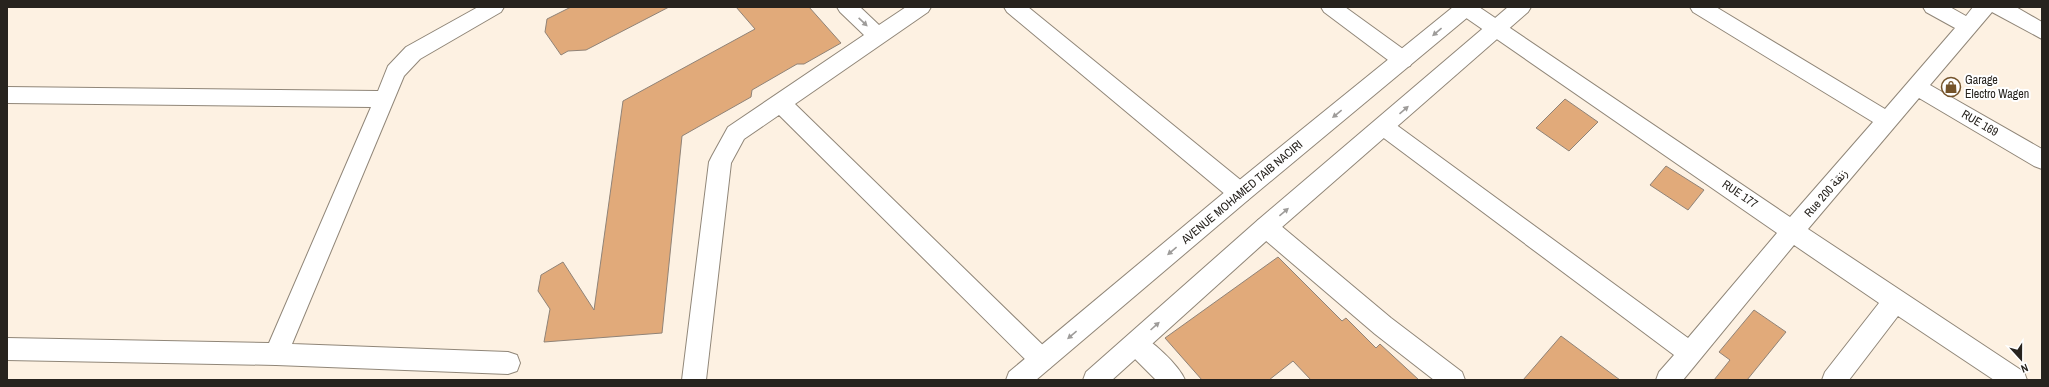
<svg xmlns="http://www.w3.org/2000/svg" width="2049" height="387" font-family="'Archivo Narrow','Noto Sans Arabic',sans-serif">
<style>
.building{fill:#e1aa7a;stroke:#908377}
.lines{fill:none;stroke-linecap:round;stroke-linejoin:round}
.street-casing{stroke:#908678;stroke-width:2}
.secondary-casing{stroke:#908678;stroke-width:2}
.street{fill:#fff;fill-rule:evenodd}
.secondary{fill:#fff;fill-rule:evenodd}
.oneway{fill:#9e9c9a}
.labels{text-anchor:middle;stroke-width:4;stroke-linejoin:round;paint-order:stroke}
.poi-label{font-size:12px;fill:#27231e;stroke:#fff;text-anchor:start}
.street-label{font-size:12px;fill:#27231e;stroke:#fff}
</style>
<rect width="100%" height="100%" fill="#fdf1e2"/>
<path class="building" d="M571,7H669L586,50L568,51L561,55L545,32L547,19Z
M736,7H809L841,43L804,64H797L752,90L751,97L682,136L662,333L544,342L550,309L538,291L541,275L563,262L594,310L623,101L755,29Z
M1565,99L1598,122L1569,151L1536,128Z
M1666,166L1704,190L1688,210L1650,185Z
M1278,257L1342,321L1346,318L1376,348L1380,344L1419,380H1311L1293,361L1269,380H1202L1165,338Z
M1754,310L1786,332L1747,380H1714L1730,360L1719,352Z
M1561,336L1620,380H1523Z"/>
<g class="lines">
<defs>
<path id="street" d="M478,7H504L501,12L420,59L404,76L292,344L508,352L517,355L520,363L517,371L508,374L276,365L7,360V338L269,343L371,107L7,103V87L378,91L388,66L406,47Z
M837,7H860L879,25L906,7H931L928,12L795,104L1050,352L1054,360L1050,368L1042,371L1034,368L779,115L744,139L731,163L706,380H682L709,162L712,156L728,127L864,35L840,12Z
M1004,7H1028L1248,186L1251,193L1248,200L1240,202L1232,200L1007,12Z
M1321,7H1345L1410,54L1413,60L1410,66L1403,68L1396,66L1324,12Z
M1457,7H1479L1790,217L1873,122L1693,12L1690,7H1716L1885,109L1955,28L1926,12L1923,7H1950L1966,16L1973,7H2016L2042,22V39L1992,12L1930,85L2042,149V169L2034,166L1919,98L1808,229L2024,372L2027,380H1994L1898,316L1849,380H1822L1825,372L1879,303L1794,245L1683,380H1656L1659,372L1674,355L1377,133L1373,127L1377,121L1384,118L1391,121L1688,338L1777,233L1459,13Z
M1266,217L1274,220L1391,318L1462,372L1465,380H1434L1375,334L1258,234L1255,227L1258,220Z
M1136,333C1151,339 1179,365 1185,380H1156L1128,352L1124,344L1128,336Z"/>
<path id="secondary" d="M1453,7H1477L1474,12L1248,200L1036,380H1006L1009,372L1232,186Z
M1508,7H1531L1528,12L1274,234L1112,380H1083L1086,372L1258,220Z"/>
</defs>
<use href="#street" class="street-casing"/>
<use href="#secondary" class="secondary-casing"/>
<use href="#street" class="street"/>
<use href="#secondary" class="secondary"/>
</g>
<defs><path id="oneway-solid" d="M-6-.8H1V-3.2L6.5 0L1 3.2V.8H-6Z"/></defs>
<g class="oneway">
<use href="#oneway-solid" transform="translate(863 22) rotate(43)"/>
<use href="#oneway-solid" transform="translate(1437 32) rotate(140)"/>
<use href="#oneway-solid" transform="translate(1404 110) rotate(-41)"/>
<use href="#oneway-solid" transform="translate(1337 114) rotate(141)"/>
<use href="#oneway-solid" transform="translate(1284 212) rotate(-40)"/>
<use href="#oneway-solid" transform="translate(1172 251) rotate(140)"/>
<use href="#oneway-solid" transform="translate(1155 326) rotate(-42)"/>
<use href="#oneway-solid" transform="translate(1072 335) rotate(140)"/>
</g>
<defs>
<symbol id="shop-ring" viewBox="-11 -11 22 22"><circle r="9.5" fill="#fff" stroke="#74532a" stroke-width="1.5"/><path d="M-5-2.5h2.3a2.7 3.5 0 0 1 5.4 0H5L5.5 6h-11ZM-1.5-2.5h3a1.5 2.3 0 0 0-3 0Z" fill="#74532a"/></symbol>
</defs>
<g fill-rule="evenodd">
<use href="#shop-ring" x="1940" y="76" width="22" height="22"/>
</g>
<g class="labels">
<g class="poi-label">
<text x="1965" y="84">Garage<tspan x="1965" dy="14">Electro Wagen</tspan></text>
</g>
<g class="street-label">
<text transform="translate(1980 123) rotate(30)" y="4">RUE 169</text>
<text transform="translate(1242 192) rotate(-40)" y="4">AVENUE MOHAMED TAIB NACIRI</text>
<text transform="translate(1826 193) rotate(-49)" y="4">Rue 200 زنقة</text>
<text transform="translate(1740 194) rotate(34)" y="4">RUE 177</text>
</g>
</g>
<rect width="2049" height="387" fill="none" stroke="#27231e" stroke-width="16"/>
<g transform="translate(2021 359) rotate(159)" stroke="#ffffff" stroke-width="3" paint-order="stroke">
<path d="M0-3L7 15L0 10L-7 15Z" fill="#27231e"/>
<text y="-6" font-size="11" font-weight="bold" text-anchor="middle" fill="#27231e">N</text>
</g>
</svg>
